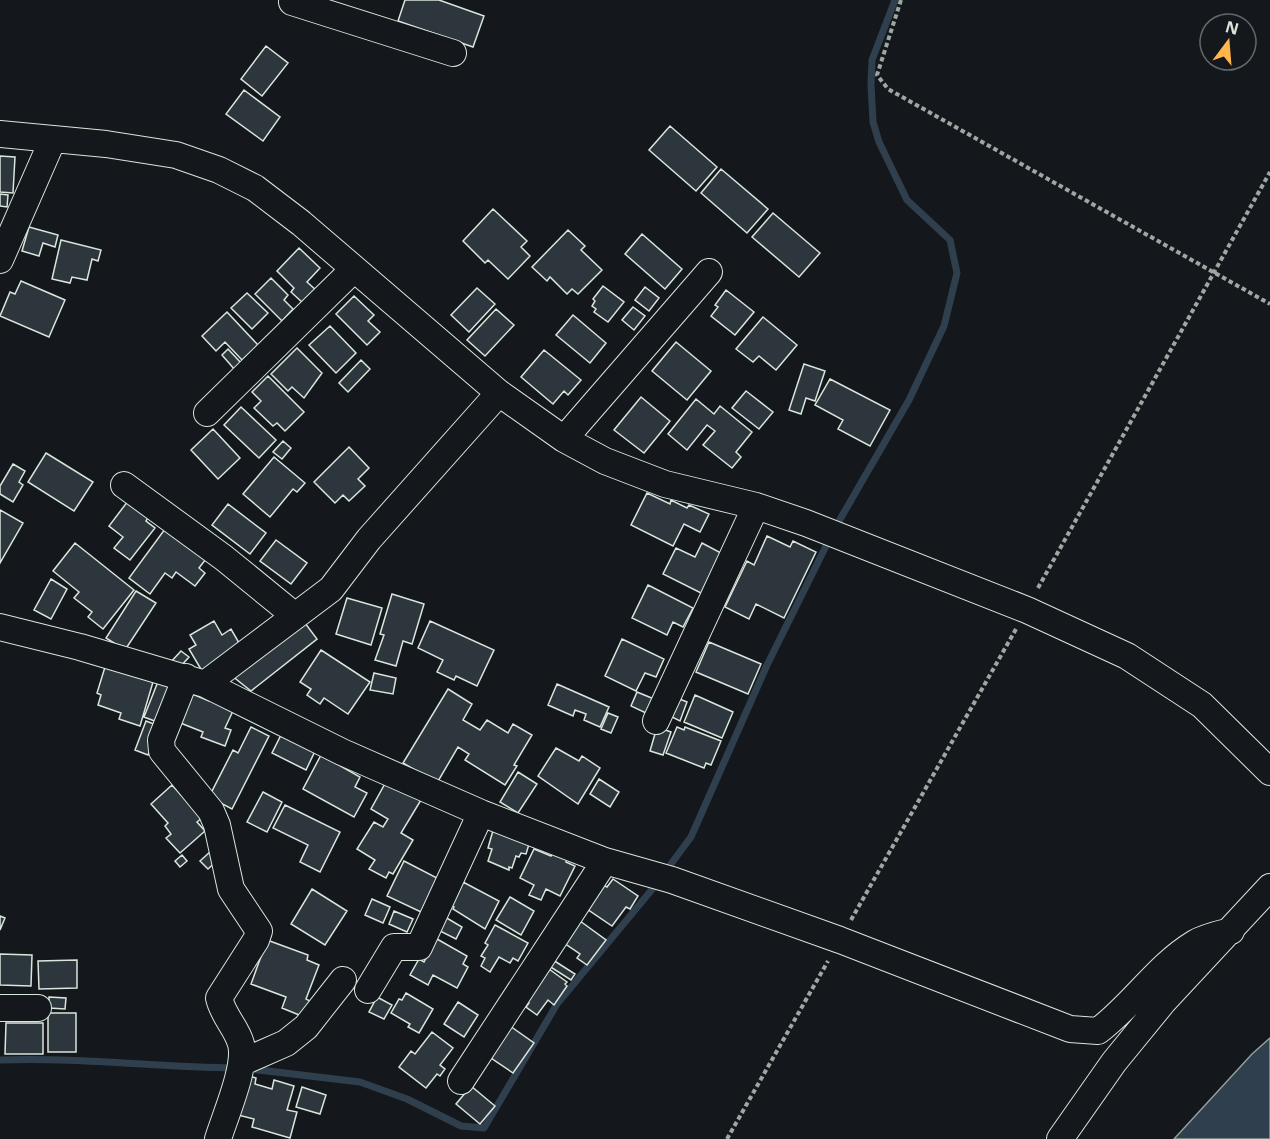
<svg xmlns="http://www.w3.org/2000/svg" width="1270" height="1139" font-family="'Open Sans',sans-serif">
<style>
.water{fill:#2f3f4d;stroke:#939e99;stroke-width:1.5}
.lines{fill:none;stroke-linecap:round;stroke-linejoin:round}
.stream{stroke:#2f3f4d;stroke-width:7}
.building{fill:#2c363c;stroke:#d8e6dc;stroke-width:1.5}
.minor-casing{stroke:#d8e6dc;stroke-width:28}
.path{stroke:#9da8a2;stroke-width:4;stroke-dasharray:4.5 3;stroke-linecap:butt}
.minor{stroke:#14181c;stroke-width:26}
</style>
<rect width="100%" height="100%" fill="#14181c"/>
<path class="water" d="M1270,1038V1139H1174L1252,1054Z"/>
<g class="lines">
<path class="stream" d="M835,528L909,400L944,326L957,273L950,240L907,200L879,142L873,122L871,84L872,60L895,0
M665,872L691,837L767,665L830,538
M0,1060C78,1057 156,1067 234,1068
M251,1069L360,1082L407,1099L461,1126L484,1128L557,1004L659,881"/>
</g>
<path class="building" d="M405,0H439L484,16L473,47L398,21Z
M266,46L288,63L262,96L241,79Z
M244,90L280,117L263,141L226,114Z
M670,126L717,167L696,191L649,150Z
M0,156L15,157L13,193L0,192Z
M721,169L768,209L747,233L701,193Z
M0,194L8,195L7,207L0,206Z
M493,209L527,241L521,247L530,256L508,279L488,260L485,263L463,241Z
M773,213L820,253L799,277L752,237Z
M29,227L58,235L55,247L43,243L39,256L22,251Z
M568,230L585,246L581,250L602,270L578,294L572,289L567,294L550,277L547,281L532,267Z
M642,234L682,269L665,289L625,254Z
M61,240L101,250L98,261L92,259L87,280L72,277L70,283L52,279Z
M299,248L320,268L307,282L317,291L304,304L291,292L294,288L277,271Z
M271,278L288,295L284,300L293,309L282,321L255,294Z
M21,281L65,300L49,337L0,316L10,292L15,294Z
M603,286L624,302L608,322L594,312L596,309L592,306L595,301L593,299Z
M645,287L659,298L649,311L635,300Z
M477,288L495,304L469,332L451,315Z
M726,290L754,312L735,335L711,316L718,307L715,305Z
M247,293L268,313L252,329L231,308Z
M354,296L374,315L368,321L380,332L367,345L336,314Z
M633,307L645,316L634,330L622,320Z
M496,309L514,325L485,356L467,340Z
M227,312L258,345L242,360L225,342L216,351L202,336Z
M573,315L606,343L590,363L556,335Z
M763,317L797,345L776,370L759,356L753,362L736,349Z
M330,326L356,353L336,373L309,345Z
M676,342L711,371L687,400L652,371Z
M297,348L322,373L304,398L292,387L288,391L271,374Z
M228,349L242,364L235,370L222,355Z
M544,350L581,380L568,395L564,391L553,404L521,377Z
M361,360L370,369L348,392L339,383Z
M804,364L825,371L815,401L806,398L801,414L789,410Z
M268,376L304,412L285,431L277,423L273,426L254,408L261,401L252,392Z
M830,379L890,410L870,446L838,429L843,420L815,405Z
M746,391L773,412L759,429L732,408Z
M641,397L670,421L644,453L614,430Z
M696,399L714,414L720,406L752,432L736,452L741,457L732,468L703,445L715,431L707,425L687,450L668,434Z
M241,407L276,440L259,458L224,425Z
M213,429L240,458L218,479L191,450Z
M283,441L291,448L282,459L273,452Z
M349,447L369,468L358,479L365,486L349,501L343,495L335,503L314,482Z
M46,453L93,482L74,511L28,482Z
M274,457L305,483L297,492L293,489L270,517L243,494Z
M13,464L25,471L19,482L23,485L13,502L0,494V486Z
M647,493L670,504L671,500L687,508L689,505L709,514L700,532L684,524L673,546L631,525Z
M128,501L149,516L146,521L155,528L130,560L114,548L123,537L109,526Z
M228,504L266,533L250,554L212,525Z
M0,510L23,523L0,563Z
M165,529L206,559L199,568L205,573L195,586L176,572L172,578L165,573L150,594L129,578Z
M767,536L790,547L793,541L816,552L784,618L756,604L749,619L725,607L747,561L754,565Z
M276,540L307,563L291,584L260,561Z
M75,543L134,590L103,629L88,617L92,612L74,598L79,592L53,571Z
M702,543L721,553L701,593L663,574L676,548L695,557Z
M51,579L67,589L51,619L34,610Z
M648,585L693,608L683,627L673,622L667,635L632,618Z
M136,591L156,603L125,650L106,638Z
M392,594L424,604L412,644L403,641L396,666L375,660L384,635L380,634Z
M347,598L382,608L371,645L336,634Z
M302,619L317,639L251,691L231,675Z
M214,621L222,635L231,629L242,648L202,671L189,649L196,645L190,635Z
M430,621L494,650L477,686L456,676L454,680L437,672L443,660L418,648Z
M622,639L664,659L656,677L645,673L636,691L605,676Z
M709,642L761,664L748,694L696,672Z
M321,650L370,682L348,714L324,698L320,704L307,695L311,689L300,682Z
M181,651L189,657L179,668L169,664Z
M105,667L153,682L140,726L119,719L121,713L98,705L101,695L97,693Z
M374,673L396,678L393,694L370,690Z
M159,679L175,685L160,723L144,717Z
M557,684L609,707L600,727L584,720L586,714L575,710L573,716L548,705Z
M448,689L472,704L463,720L480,730L487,720L508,733L513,724L532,735L514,765L517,766L505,785L465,760L469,754L458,747L437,783L403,763Z
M637,692L654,699L648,714L631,706Z
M190,693L209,701L210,697L220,700L219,705L233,711L225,728L231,730L225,746L201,737L203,732L178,722Z
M695,695L733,712L722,738L684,722Z
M677,698L687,702L680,721L670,716Z
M608,713L618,717L611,733L601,729Z
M146,721L159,726L148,755L135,750Z
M251,727L269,736L232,809L209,797L233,750L238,753Z
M657,727L671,732L663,755L650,751Z
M677,727L684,730L685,727L721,741L711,765L706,763L704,768L666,753Z
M283,731L317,747L306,770L272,753Z
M556,748L579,761L582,756L600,768L578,804L538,776Z
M321,755L360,777L355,787L367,793L354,817L303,789Z
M518,772L537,784L518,813L500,802Z
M599,779L619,792L610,807L590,794Z
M387,780L421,800L401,833L413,840L393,874L389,872L386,878L369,869L375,860L357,849L374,822L383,827L388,819L371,809Z
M172,785L202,818L197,822L205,831L180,853L166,838L171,834L165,826L168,823L151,804Z
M263,792L282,802L267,832L247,822Z
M285,805L340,832L320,872L300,862L308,845L273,828Z
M494,827L530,841L526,854L521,853L519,857L516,856L512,868L509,867V870L488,861L492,849L488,848Z
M534,849L551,856L554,850L568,857L566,862L575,866L560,896L546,889L541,900L529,895L534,885L520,878Z
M211,851L219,859L208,869L200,861Z
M182,855L187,861L180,867L175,861Z
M404,861L437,878L421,912L387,896Z
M613,879L638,896L630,909L626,907L612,926L587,909L603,885L607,887Z
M463,882L499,901L485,929L453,909L454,907L451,905Z
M312,889L347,911L325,945L291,924Z
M510,897L534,911L521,935L496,920Z
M372,899L390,907L383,923L365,915Z
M394,911L413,919L407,932L389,924Z
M0,916L5,918L0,930Z
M445,917L462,927L456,939L438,930Z
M580,921L606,940L587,965L577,958L580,954L564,943Z
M495,925L528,943L518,961L513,958L510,963L499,957L490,972L481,966L485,958L481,956L488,945L485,943Z
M437,939L467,956L463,964L468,967L457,988L433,975L428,985L410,975L419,959L424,962Z
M267,940L308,955L307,960L319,965L306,999L310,1001L304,1017L282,1008L286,997L251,984Z
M0,954L32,955L31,986L0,985Z
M77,960V988L39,989L38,961Z
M553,960L575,974L571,980L549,966Z
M549,969L567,982L565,984L567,986L554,1005L548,1000L537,1015L526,1007L529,1003L525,1001Z
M406,993L433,1009L419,1033L408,1027L410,1024L391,1013L399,999L402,1000Z
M49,997L66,998L65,1009L49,1008Z
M377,997L392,1005L384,1019L369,1012Z
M458,1002L478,1015L464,1037L444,1024Z
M48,1013H76V1052H48Z
M6,1023H43V1054H5Z
M510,1026L534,1043L513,1073L488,1056Z
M432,1032L453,1048L440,1065L445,1069L440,1076L437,1074L426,1088L399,1067L411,1051L415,1054Z
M249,1076L256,1078L255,1084L272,1089L274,1080L294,1086L287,1110L297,1112L290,1138L252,1127L254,1119L238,1115Z
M471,1086L495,1106L480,1124L456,1104Z
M302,1087L326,1095L320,1114L296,1107Z"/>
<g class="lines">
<defs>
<path id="minor" d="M293,0L292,2L453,53
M0,134L106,144L176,155L219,170L255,188L301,223L499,393L564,439L605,461L665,484L756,506L806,523L1027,610L1127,656L1202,705L1270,772
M0,260L53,139
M207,413L354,269
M564,439L709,272
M124,485L224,558L294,615
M0,627L80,647L205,684L342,752L481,813L605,861L672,880L840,940L1070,1029L1098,1031C1133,1005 1157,966 1195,943C1205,937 1219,934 1231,931
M186,677L161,740L162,751L211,811L217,825L231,889L259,931L256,940L219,998C223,1016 237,1028 241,1044C247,1066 225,1116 218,1139
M205,684L331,589L369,539L499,393
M656,721L756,506
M368,990L394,947H419L481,813
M0,1008H38
M243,1062L286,1043L306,1027L343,980
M461,1081L605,861
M1060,1139L1114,1062L1163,1002L1270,887"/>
</defs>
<use href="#minor" class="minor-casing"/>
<path class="path" d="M901,0L877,75L888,89L1270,304
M1038,588L1270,172
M851,920L1016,629
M727,1139L828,961"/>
<use href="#minor" class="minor"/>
</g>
<g transform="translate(1228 42) rotate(16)"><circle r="28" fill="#14181c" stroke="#626a69" stroke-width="1.5"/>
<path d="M0-4.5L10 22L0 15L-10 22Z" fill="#ffb74d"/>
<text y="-9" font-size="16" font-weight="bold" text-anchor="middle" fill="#d8e6dc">N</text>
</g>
</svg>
